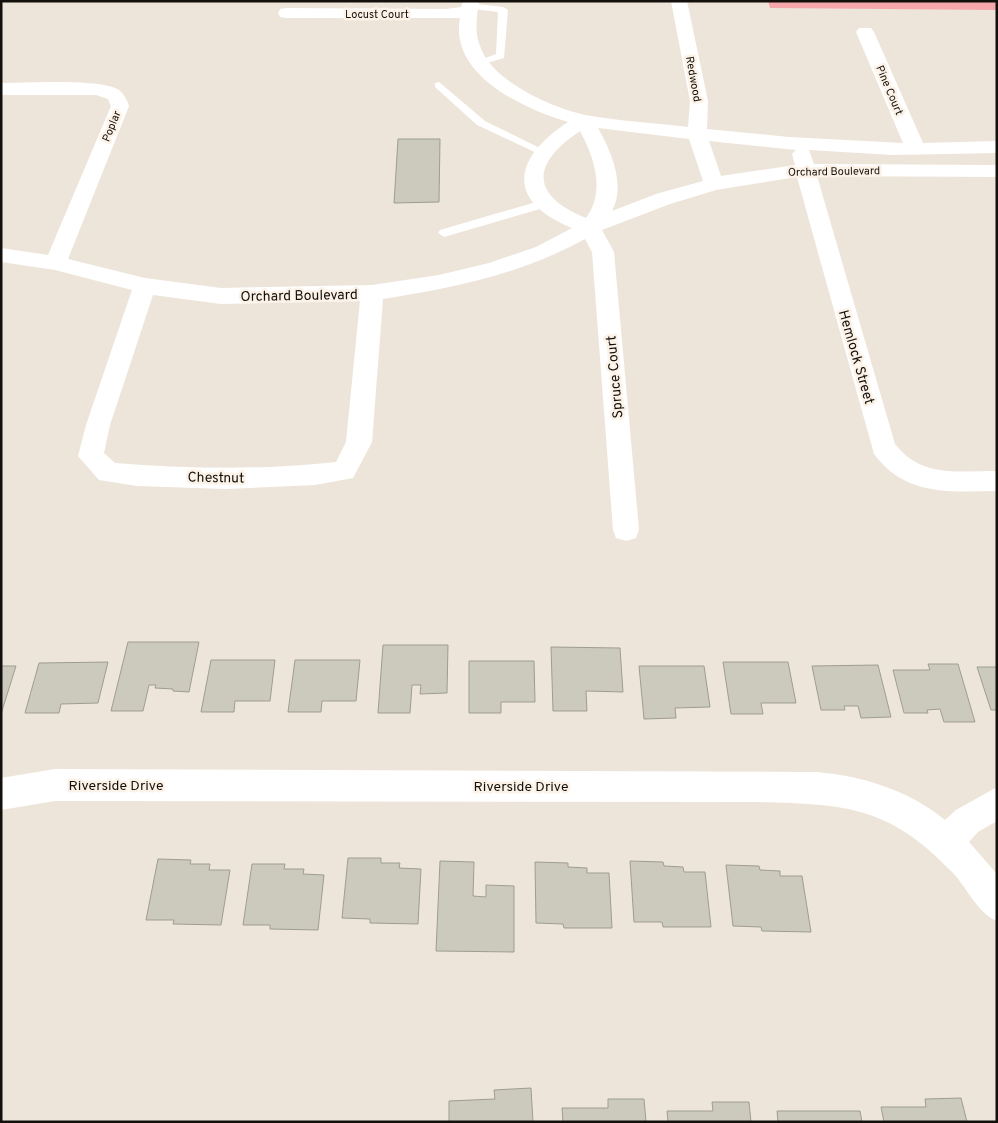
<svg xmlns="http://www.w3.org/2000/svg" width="998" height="1123" font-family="Overpass,sans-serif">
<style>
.green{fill:#f5a7ac}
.building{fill:#cbcabd;stroke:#9f9d91}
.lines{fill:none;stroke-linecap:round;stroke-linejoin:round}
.service{fill:#fff;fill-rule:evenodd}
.minor{fill:#fff;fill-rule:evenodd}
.labels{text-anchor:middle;stroke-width:5;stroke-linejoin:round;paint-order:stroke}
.far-street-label{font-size:11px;fill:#13100c;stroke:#fcf2e7}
.street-label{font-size:14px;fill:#13100c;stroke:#fcf2e7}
</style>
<rect width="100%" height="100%" fill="#eee5da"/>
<path class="green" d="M768,1H997V10L770,8Z"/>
<path class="building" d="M398,139H440L439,202L394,203Z
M128,642H199L189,692L173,691V689L155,688L156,685H149L143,711H111Z
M383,645H448L447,693L420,694L421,685H412L410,713H378Z
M551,647L620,648L623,692L586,691L587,711H553Z
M211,660H275L270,701H235L234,712H201Z
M295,660H360L356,701H322L321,712H288Z
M469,661H534L535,702H501V713H469Z
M108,662L98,703L61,704L59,713H25L39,663Z
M723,662H788L796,703H761L763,714H731Z
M928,664H958L975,722H944L940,709L927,710L928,713H904L893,670H930Z
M878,665L891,717L861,718L858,706H844L845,710H821L812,666Z
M1,666H16L1,714Z
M639,666H704L710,707L675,708L676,718L644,719Z
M977,667H997V710H991Z
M348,858H381V863H400L399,868L421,869L418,924L370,923V919L342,918Z
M158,859L191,860L190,864H210L209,870H230L221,925L173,924L174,920H146Z
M440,861L474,862L473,896L486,897V885L514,886V952L436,951Z
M630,861L663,862L664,866L683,867L684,872H705L711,927H663L662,922H634Z
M535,862L568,863V867L587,868V873H609L612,928H564L563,924L536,923Z
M252,864H285L284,869H304L303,874L324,875L318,930L270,929V925H243Z
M726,865L759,866L760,870L780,871V876H802L811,932L762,931L761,927L733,926Z
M531,1088L533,1122H449V1101L495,1099L494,1090Z
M961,1098L967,1122H884L881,1107H926L925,1099Z
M608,1099H644L646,1122H563L562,1108H608Z
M712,1102H749L751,1122H668L667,1111H713Z
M777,1111H860L862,1122H778Z"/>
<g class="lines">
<path class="service" d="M469,3L503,7L508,10L504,58L480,65L475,62L496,54L498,12L466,8L464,6Z
M439,82L485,121L550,153L545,156L541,155L477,125L435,87V83Z
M543,200L549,204L547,207L444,237L438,233L440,230Z"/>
<path class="minor" d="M463,1H479C477,17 474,31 480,46C491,81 552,108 585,115C619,121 654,123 688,127L690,101L671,1H687L708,101L707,129L789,137L903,143L856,32L859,28H871L874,32L923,143L997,141V153L893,155L809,150L814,164L997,165V177L817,176L895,444C921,478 958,471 997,471V491C949,492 905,496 874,454L797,177L716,190L670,204L602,230L614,252L639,530L636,538L626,541L616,538L613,530L592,252L585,239C521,274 455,288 383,299L372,442L353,478L315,485L226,489L137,486L99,480L78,456L86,425L132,290L55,270L1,262V248L48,255L111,106L108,99L96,95H1V83C26,83 100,78 119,90C124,94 127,100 129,106L68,259L145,278L221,288L372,285L439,275L489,263L536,247L572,228C505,201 513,158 568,122C524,109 449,75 460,18H286L280,17L278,13L280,9L286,8L446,9L461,7ZM598,128L689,139L703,181L656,194L612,211C626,185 611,151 598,128ZM580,131C594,157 606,191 586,218C529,195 532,163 580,131ZM709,141L796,150L792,154L795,165L721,176ZM153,295L221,304L360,301L346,442L336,462C262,470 189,469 115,463L104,453L110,425Z
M55,769L817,772C863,776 910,791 945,820L956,810L997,787V821L978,832L969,842L997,874V921C976,912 967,887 951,871C887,804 841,804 754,802L55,801L1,810V778Z"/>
</g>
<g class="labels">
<g class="far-street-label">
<text x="377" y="18">Locust Court</text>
<text transform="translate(694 79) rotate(80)" y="4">Redwood</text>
<text transform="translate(890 90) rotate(67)" y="4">Pine Court</text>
<text transform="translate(111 126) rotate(-68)" y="4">Poplar</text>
<text transform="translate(834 171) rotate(-1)" y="4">Orchard Boulevard</text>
</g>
<g class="street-label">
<text transform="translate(299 295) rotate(-1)" y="5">Orchard Boulevard</text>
<text transform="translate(857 357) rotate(74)" y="5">Hemlock Street</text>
<text transform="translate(614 377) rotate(-95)" y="5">Spruce Court</text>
<text transform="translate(216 477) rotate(1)" y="5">Chestnut</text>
<text x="116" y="790">Riverside Drive</text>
<text x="521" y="791">Riverside Drive</text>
</g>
</g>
<rect width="998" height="1123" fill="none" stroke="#13100c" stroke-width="5"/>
</svg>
